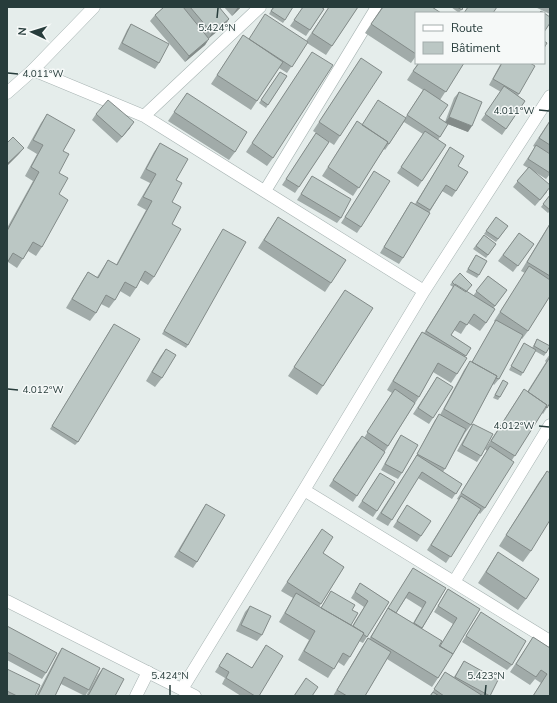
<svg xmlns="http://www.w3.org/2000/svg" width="557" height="703" font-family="'Nunito Sans',sans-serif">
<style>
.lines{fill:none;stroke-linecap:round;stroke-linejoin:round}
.minor-casing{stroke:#a8b4b3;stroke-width:13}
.tertiary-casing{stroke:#a8b4b3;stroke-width:13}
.minor{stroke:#fff;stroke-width:12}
.tertiary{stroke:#fff;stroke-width:12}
.wall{fill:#a1aba9;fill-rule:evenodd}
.shaded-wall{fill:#838b89}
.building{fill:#bbc7c4;stroke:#838b89}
.ticks{fill:none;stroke:#273c3b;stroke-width:1.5}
.ticks-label{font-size:10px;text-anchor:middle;fill:#273c3b;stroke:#f6f9f8;stroke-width:3;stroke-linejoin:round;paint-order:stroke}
</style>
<rect width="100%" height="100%" fill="#e5edeb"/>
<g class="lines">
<defs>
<path id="minor" d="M33,70L144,116L424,291
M144,116L260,7
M265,191L377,7
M304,490L550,641
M454,582L550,425
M182,689L304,490L424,291L550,96
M136,696L148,672"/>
<path id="tertiary" d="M7,93L33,70L94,7
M7,601L195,696"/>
</defs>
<use href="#minor" class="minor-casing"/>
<use href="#tertiary" class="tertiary-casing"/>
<use href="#minor" class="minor"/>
<use href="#tertiary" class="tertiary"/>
</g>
<path class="wall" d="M164,7H219L229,19L225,25L209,38L205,45L185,62L150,21L155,15Z
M224,7H241L232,16Z
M273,7L285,20L283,23L269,14Z
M303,7L324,9L306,36L290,26Z
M329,7H358L326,55L307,43L287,73L279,68L251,110L211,84L243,35L249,39L306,41Z
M382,7H435L434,8L416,13V56L411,63L365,33Z
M451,7H463L459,13Z
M535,7H550V14Z
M131,24L159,63L155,69L118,49L127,30Z
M312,52L273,158L267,166L246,152Z
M361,58L340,136L334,145L313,131Z
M418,63H464L440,100L439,118L445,122L454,98L459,92L468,132L448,124L438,140L446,145L418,187L397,173L423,134L404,122L385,150L384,149L353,196L322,176L357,121L362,125L405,118L423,90L407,80Z
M501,63H534L518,96L525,101L502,135L481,120L501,92L489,85Z
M280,72L287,76L266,108L259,103Z
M187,93L235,152L229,160L168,121Z
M47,114L63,151L59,173V194L42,247L36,256L28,251L17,268L8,262L7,263V228L33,181L25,176L37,154L27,148L41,123Z
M96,114L130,128L117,143L92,120Z
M550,120V174L546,179L535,172L547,192L535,206L513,187L528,168L523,165L535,147L533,146Z
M316,133L329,142L295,193L282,185Z
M160,143L176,180L172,202V224L154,277L148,285L140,280L136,288L130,297L120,291L115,300L109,308L101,304L96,313L90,321L66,308L82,281L88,272L97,277L108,260L116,265L146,210L137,205L150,183L140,178L154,152Z
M450,147L458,166L456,191L452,197L442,191L429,213L403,258L399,264L380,253L407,208L411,202L415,204Z
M374,171L361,227L357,233L341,223Z
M312,176L341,218L337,223L297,200Z
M550,195V211L548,213L541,207Z
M278,217L331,283L325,292L258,248Z
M496,217L508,226L496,242L484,234Z
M550,223V296L528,331L522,339L521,338L499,379L494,385L493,384L471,425L465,433L443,472L462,484L452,499L418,478L388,526L376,519L414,460L435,420L440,415L464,370L470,361L472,362L495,322L494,321L525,273L521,271Z
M223,229L188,345L186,348L162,334Z
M519,233L534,244L513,272L498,261Z
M484,235L496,244L486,258L473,249Z
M474,258L479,275L477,278L466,272Z
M488,276L507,290L493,309L486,323L480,331L468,323L461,334L454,330L451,335L471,348L465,357L457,374L451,383L433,372L419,397L353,502L329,486L357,442L364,438L392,393L387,390L416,341L422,332L424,333L453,287L450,285L452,282L472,285L466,292L473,296Z
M345,290L323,386L317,395L288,376Z
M112,327L78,442L75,445L50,429Z
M537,339L546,353L544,356L535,351L521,376L509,370L524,343L532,348Z
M166,349L162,378L155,387L146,381L160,357Z
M550,354V403L543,414L542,413L512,460L485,508L480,514L479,513L446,563L427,550L459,500L457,499L487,451L485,449L524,389L527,392L546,362L545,361Z
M437,377L433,418L429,424L413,414Z
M503,380L500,397L498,400L493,398Z
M473,424L481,456L477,462L457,451L469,430Z
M401,435L402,473L398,479L381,470L397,441Z
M547,471L531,551L523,562L499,546L539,482Z
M380,473L377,511L373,517L358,507Z
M206,504L197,562L193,568L174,557L202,510Z
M407,505L421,536L417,542L393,527Z
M322,529L323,553L344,567L319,607L321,608L331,591L352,610L351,625L352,626L364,607L351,598L360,583L389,602L363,643L359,641L350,657L344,666L338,662L328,678L298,660L309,640L279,622L293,598L281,591Z
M498,552L526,599L518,610L478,583Z
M413,568L446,588L422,629L440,646L453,624L434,612L448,589L480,609L438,678L432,687L387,659L365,696H333L362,647L368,638L369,639ZM406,598L422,608L413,623L396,613Z
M250,606L262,635L257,641L236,631L245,612Z
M481,612L512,665L507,670L462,642Z
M7,626L46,673L42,679L7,660Z
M533,637L550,648V696H533L541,683L535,679L530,685L510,672Z
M266,645L259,696H241L222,684L225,678L215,672L227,653L252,668Z
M62,648L89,690L85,696L61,684L55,696H36L58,654Z
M464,661L490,696H430L445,672L454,677Z
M103,668L115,696H86L97,676Z
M7,669L35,696H7Z"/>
<path class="shaded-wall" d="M238,7H241L232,16Z
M229,19L225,25L208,39L212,33Z
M209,39L205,45L185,62L189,56Z
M449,117L472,126L468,132L445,123Z
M134,122L130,128L117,143L122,137Z
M24,148L19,154L7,166V164Z"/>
<path class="building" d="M164,7H183L209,39L189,56L155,15Z
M190,7H219L229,19L212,33Z
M274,7H293L285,20L271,11Z
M303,7H321L324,9L310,30L294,20Z
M329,7H358L332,46L312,33Z
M383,7H432L441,13H416V54L371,24Z
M457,7H463L462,10Z
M468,7H497L493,13H464Z
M541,11L544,13H539Z
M544,13L550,17V23L544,32Z
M265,14L308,42L292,67L249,39Z
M131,24L169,44L159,63L122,43Z
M243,35L283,62L257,101L217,75Z
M544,41L547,43L544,48Z
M312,52L333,65L273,158L252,143Z
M361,58L382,72L340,136L319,122Z
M419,63H464L446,92L413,71Z
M502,63H530L535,66L519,94L493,79Z
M280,72L287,76L268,105L261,100Z
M504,86L525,101L506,129L485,114Z
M424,89L448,105L439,118L448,124L440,137L407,115Z
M459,92L482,102L472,126L449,117Z
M187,93L247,132L235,152L174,112Z
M108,100L134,122L122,137L96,114Z
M378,100L406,118L389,144L387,143L388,142L362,125Z
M47,114L75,130L63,151L69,154L59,173L68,178L59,194L68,200L42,247L33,242L23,259L13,253L7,263V231L39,172L31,167L43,145L33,140Z
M357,121L388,142L359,188L328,167Z
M550,121V145L539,138Z
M425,131L446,145L422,181L401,167Z
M316,133L329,142L299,187L286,179Z
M13,137L24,148L7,164V143Z
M160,143L188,159L176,180L182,183L172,202L181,207L172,224L181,229L154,277L145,271L136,288L125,282L115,300L106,295L96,313L72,299L88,272L98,278L108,260L117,265L152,201L143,197L156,174L146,169Z
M536,145L550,154V173L528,159Z
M450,147L464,156L458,166L468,172L456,191L446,185L430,210L417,202Z
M529,167L550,185V187L540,200L517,181Z
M374,171L390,181L361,227L345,217Z
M312,176L351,199L341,218L301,194Z
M550,195V210L543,204Z
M411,202L430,213L403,258L384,247Z
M278,217L346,260L331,283L264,240Z
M496,217L508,226L498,239L486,231Z
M550,224V276L527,262Z
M223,229L246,242L188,345L164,331Z
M519,233L534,244L518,266L503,255Z
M484,235L496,244L488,255L476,246Z
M476,255L487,261L479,275L468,269Z
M529,266L550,280V296L528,331L500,312Z
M460,273L472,285L466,292L455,285L452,282Z
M488,276L507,290L495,306L476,291Z
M455,284L495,309L486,323L474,314L467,325L460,321L451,335L471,348L466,356L426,331Z
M345,290L373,308L323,386L294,367Z
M496,320L523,335L499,379L496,378L497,376L472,362Z
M114,324L140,339L78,442L52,426Z
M422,332L467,358L457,374L438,363L419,397L393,381Z
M537,339L550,346L546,353L534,346Z
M524,343L536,350L523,373L511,366Z
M166,349L176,355L162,378L152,372Z
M550,357V403L547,408L546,407L547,405L528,392Z
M470,361L497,376L471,425L444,409Z
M437,377L453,387L433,418L418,408Z
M503,380L508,383L500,397L495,395Z
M395,389L415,403L388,446L367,432Z
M524,389L547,405L515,456L491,441Z
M439,414L466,429L445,469L417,454Z
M473,424L493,434L481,456L462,445Z
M401,435L418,445L402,473L385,464Z
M362,436L385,452L357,496L333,480Z
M490,446L514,462L485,508L461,493Z
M417,455L462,484L456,494L422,472L392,520L381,513Z
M547,471L550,473V520L531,551L506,535Z
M380,473L395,482L377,511L362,501Z
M461,496L481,509L451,557L431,545Z
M206,504L225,515L197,562L179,551Z
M407,505L431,521L421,536L397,521Z
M322,529L333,537L323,553L344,567L321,604L287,582Z
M498,552L539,579L526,599L486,572Z
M413,568L446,588L422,628L414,623L426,602L409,592L396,613L388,608Z
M360,583L389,602L367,637L363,634L364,633L353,626L368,601L355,592Z
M448,589L480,609L453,654L440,646L457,618L438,606Z
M331,591L355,605L352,610L358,613L351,625L321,608Z
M296,593L364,633L350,657L343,653L334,669L304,651L315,631L285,613Z
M250,606L271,616L262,635L241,625Z
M388,608L442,641L439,646L453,654L438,678L371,637Z
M481,612L526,641L512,665L466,636Z
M7,626L57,653L46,673L7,652Z
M533,637L550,648V696H533L547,674L541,670L536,677L516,664Z
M368,638L391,652L365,696H347L337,690Z
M266,645L283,656L259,696H255L226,678L229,672L219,666L227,653L252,668Z
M62,648L100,668L89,690L64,677L55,696H38Z
M464,661L498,680L490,696L455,677Z
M103,668L124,679L115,696H88Z
M7,669L40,685L35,696H17L7,691Z
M445,672L483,696H444L434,689Z
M306,678L318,687L312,696H294Z
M433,692L439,696H430Z"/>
<path class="ticks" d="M217,18L218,8M8,73L18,74M539,110L549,111M8,389L18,390M539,426L549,427M170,695V685M485,695L486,685"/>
<g class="ticks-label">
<text x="217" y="31">5.424°N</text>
<text x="43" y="77">4.011°W</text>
<text x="514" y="114">4.011°W</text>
<text x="43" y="393">4.012°W</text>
<text x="514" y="429">4.012°W</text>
<text x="170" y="679">5.424°N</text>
<text x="486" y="679">5.423°N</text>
</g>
<rect width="557" height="703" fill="none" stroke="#273c3b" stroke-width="16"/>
<rect x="415" y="12" width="130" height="52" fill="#f6f9f8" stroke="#a3adac"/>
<rect x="423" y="25" width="20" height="6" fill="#ffffff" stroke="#a3adac"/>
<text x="451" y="32" font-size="12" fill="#273c3b">Route</text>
<rect x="423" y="42" width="20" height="12" fill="#bbc7c4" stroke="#a3adac"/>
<text x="451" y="52" font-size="12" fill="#273c3b">Bâtiment</text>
<g transform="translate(32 32) rotate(274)" stroke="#f6f9f8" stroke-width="3" paint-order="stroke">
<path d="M0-3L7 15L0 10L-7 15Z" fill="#273c3b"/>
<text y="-6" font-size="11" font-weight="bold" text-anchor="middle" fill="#273c3b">N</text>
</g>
</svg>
